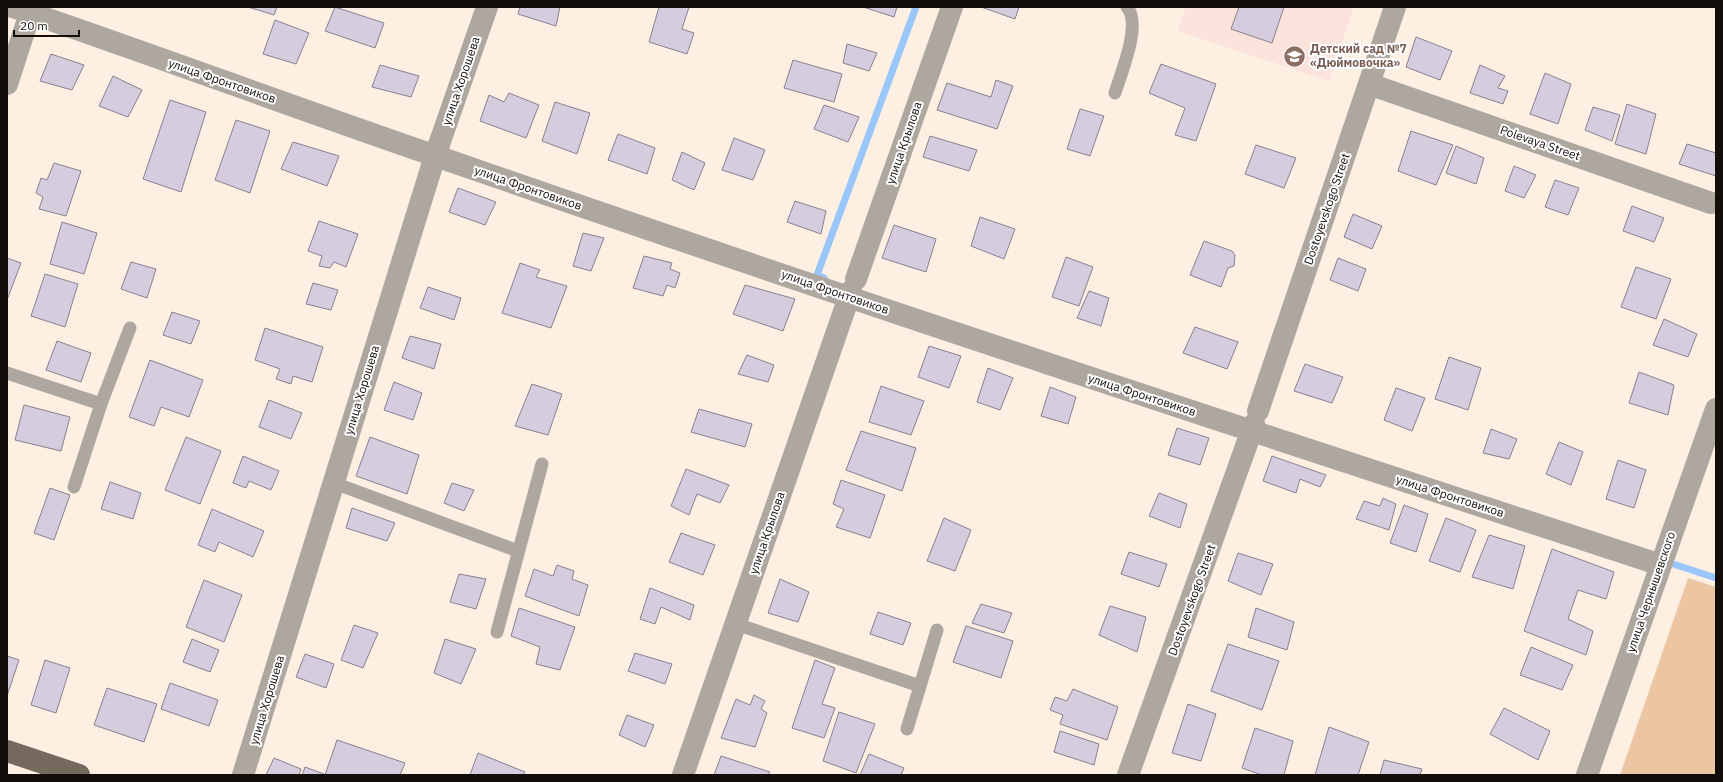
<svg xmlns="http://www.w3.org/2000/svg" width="1723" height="782" font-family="'IBM Plex Sans',sans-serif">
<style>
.education{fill:#fbe2da}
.green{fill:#ecc6a2}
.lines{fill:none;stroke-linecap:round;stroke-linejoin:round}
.stream{stroke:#99c6fb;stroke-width:7}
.building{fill:#d5ccde;stroke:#888091}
.service{stroke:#aea7a0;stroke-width:13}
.minor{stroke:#aea7a0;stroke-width:22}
.primary{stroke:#75695d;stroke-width:22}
.labels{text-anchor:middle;stroke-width:4;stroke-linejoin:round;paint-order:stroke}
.education-label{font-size:12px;font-weight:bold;fill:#785e54;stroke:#fff;text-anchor:start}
.street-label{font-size:12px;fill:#130e09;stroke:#fff}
</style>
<rect width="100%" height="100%" fill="#fdf0e3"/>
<path class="education" d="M1186,7H1354L1329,81L1178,31Z"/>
<path class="green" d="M1688,578L1716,587V775H1620Z"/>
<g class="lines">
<path class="stream" d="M824,278L817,275L916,7
M1664,561L1716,578"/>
</g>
<path class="building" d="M248,7H277L274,15Z
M335,7L384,23L375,48L325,31Z
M520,7H560L556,26L518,14Z
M659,7H689L682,29L694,33L687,54L649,42Z
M863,7H897L894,17Z
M981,7H1019L1015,19Z
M1239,7H1284L1272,43L1231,29Z
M275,20L309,33L296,64L263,54Z
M1416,37L1452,51L1440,80L1406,67Z
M847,44L877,53L869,71L843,63Z
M51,54L84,65L72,90L40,81Z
M793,60L842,74L834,102L784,88Z
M1161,64L1216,84L1196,141L1175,135L1185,108L1149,93Z
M380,65L419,76L411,97L372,87Z
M1480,65L1505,76L1498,88L1508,91L1503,104L1470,93Z
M1545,73L1571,84L1558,124L1530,114Z
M113,76L142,90L128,117L99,106Z
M996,80L1013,86L997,129L937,110L947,83L991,97Z
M509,93L539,105L526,138L480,121L489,95L504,102Z
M170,100L206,112L181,192L143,179Z
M555,102L590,113L577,154L542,141Z
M1627,104L1656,114L1646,154L1615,144Z
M824,105L859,117L848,142L814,129Z
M1593,107L1620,115L1612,141L1585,130Z
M1080,109L1104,116L1090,156L1067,149Z
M236,120L270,131L250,193L215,180Z
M1411,131L1453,145L1436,185L1398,171Z
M618,134L655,148L647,174L608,160Z
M930,136L977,150L969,171L923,157Z
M734,138L765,150L753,180L722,170Z
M293,142L339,156L327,186L281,169Z
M1687,144L1716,153V176L1679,164Z
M1256,145L1296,158L1284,188L1245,174Z
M1456,146L1484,158L1476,184L1446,173Z
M682,152L705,163L694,190L672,180Z
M54,163L81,171L66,216L39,209L43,197L36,193L41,178L47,180Z
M1514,166L1536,175L1524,198L1505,191Z
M1555,180L1579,188L1568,215L1545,207Z
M458,188L496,202L485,225L449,212Z
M795,201L826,211L821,234L787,222Z
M1632,206L1664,218L1654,242L1623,231Z
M1353,214L1382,226L1372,249L1344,237Z
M980,217L1015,229L1004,259L971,246Z
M319,221L358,234L346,267L334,262L330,268L319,266L322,256L308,251Z
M62,222L97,233L84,274L50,264Z
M894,225L936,239L926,272L882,258Z
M583,233L604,238L591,271L573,266Z
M1204,241L1232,251L1235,255L1234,266L1228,268L1221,287L1190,275Z
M644,256L672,263L670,269L680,273L675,288L667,285L663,296L633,288Z
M1066,257L1093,267L1079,306L1052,297Z
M7,258L21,263L7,300Z
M1338,258L1366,269L1358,291L1330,280Z
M131,262L156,269L147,298L121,289Z
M520,263L540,270L536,277L567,286L551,328L502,313Z
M1636,267L1671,279L1656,319L1621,307Z
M45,274L78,284L65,327L31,316Z
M313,283L338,290L331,310L306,304Z
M745,285L795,299L783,331L733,314Z
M428,287L461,298L454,320L420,308Z
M1089,291L1109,298L1101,326L1077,318Z
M172,312L200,321L191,344L163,335Z
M1664,319L1697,334L1688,357L1653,345Z
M1195,327L1238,342L1227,369L1183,353Z
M265,328L323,347L312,382L293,376L291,384L276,379L280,369L255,360Z
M410,336L441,344L434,369L402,358Z
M57,341L91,353L81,382L46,370Z
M929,346L961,356L949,388L918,377Z
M747,355L774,365L768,382L738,374Z
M1449,357L1481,368L1468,410L1435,399Z
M150,360L203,380L189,417L161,407L154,426L129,417Z
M1305,364L1343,377L1332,403L1294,391Z
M988,368L1013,378L1000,410L977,402Z
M1639,372L1674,385L1668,415L1629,403Z
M394,382L422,393L413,420L384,410Z
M532,384L562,394L548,435L515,426Z
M881,386L924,401L911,435L869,422Z
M1050,387L1076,397L1068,424L1041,416Z
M1396,388L1425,398L1412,431L1384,420Z
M269,400L302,413L291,439L259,427Z
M24,405L70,417L61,451L15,440Z
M699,409L752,424L745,447L691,432Z
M1177,428L1209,438L1200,465L1168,455Z
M1491,429L1517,439L1509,459L1483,453Z
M861,431L916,448L902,491L846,470Z
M186,437L221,451L200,504L165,490Z
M370,437L419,455L407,494L356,476Z
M1559,442L1583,452L1571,485L1546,474Z
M243,456L279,471L271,490L249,481L246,488L233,483Z
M1272,456L1326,475L1320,487L1300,479L1296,493L1263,481Z
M1618,460L1646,470L1634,508L1606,499Z
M686,469L729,485L720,503L697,494L689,515L671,506Z
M841,480L885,495L870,538L836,527L844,509L833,504Z
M110,482L141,493L133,519L101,509Z
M452,483L474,490L464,511L444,503Z
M50,488L70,495L54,540L34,533Z
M1159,493L1187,504L1180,528L1149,516Z
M1383,498L1396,504L1389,530L1356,519L1364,501L1380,506Z
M1404,505L1428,514L1416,552L1390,543Z
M352,508L395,523L387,541L346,528Z
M212,509L264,531L253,557L219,542L215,552L198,545Z
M944,518L971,530L955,571L927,561Z
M1446,518L1476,530L1460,572L1429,561Z
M681,533L715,545L703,575L669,562Z
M1489,535L1525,546L1513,589L1472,577Z
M1552,549L1614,572L1606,599L1578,590L1568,619L1593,631L1586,655L1524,631Z
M1129,552L1167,564L1159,587L1121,574Z
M1238,553L1273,564L1261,595L1228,581Z
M557,565L574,571L572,579L588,585L579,616L525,596L534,569L553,576Z
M459,574L486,579L476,609L450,602Z
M780,579L809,592L798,622L768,613Z
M204,580L242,595L224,642L186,627Z
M650,588L694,605L690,620L661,607L655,624L640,619Z
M981,604L1012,613L1004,633L972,623Z
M1110,606L1146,617L1137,652L1099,635Z
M519,608L575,627L560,670L536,664L540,647L511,636Z
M1256,608L1294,622L1287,650L1248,637Z
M878,612L911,623L903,645L870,634Z
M354,625L378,633L363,668L341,660Z
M966,626L1013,641L1001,678L953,662Z
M192,639L219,650L210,672L183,662Z
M445,639L476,649L461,684L434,673Z
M1228,644L1279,661L1262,710L1211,691Z
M1531,647L1573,665L1562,690L1520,675Z
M635,653L672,664L665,684L628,671Z
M305,654L334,664L326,688L296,677Z
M7,656L19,660L7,696Z
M45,660L70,668L56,713L31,705Z
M815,660L835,668L822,704L835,708L824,738L792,728Z
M170,683L218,700L209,726L161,709Z
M107,688L157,704L144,742L94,725Z
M1073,689L1118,707L1107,740L1060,724L1063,715L1050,710L1055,697L1067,701Z
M754,695L765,701L761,709L767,713L755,747L721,738L736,699L750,705Z
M1188,704L1216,714L1201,761L1172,753Z
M1504,708L1550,731L1538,760L1490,734Z
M839,712L875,724L856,773L823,761Z
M627,715L654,725L645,747L619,735Z
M1329,727L1369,742L1358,775H1315Z
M1255,728L1293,741L1284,775H1262L1242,768Z
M1060,731L1099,744L1094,765L1054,752Z
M337,740L405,763L400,775H325Z
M478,753L525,772L523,775H470Z
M869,754L904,768L901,775H860Z
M721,756L770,772L768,775H714Z
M274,758L301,769L299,775H266Z
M1384,760L1422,769L1420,775H1380Z
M305,767L324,774L323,775H302Z"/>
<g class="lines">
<path class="service" d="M1115,93C1121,73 1142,24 1127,7
M7,373L101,404
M334,483L518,551
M74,487L101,404L130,328
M736,624L920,686
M497,632L542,464
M907,729L937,630"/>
<path class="minor" d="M13,7C154,55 293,107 433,155C841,297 1251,431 1661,565
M7,84L32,7
M1369,84L1711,203
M856,279L952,7
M1258,411L1395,7
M243,775L435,156L487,7
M683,775L851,291
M1128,775L1254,424
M1587,775L1716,409"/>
<path class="primary" d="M7,751L79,775"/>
</g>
<defs>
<symbol id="school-disc" viewBox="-11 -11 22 22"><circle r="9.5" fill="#8d6e63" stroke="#fff"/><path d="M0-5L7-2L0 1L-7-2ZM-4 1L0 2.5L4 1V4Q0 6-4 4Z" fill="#fff"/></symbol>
</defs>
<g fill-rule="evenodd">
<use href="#school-disc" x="1282" y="44" width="25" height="25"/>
</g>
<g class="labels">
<g class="education-label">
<text x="1310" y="53">Детский сад №7<tspan x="1310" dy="14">«Дюймовочка»</tspan></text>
</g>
<g class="street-label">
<text transform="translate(222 81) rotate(19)" y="4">улица Фронтовиков</text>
<text transform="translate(461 81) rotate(-71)" y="4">улица Хорошева</text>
<text transform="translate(904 143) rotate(-71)" y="4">улица Крылова</text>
<text transform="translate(1540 143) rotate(19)" y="4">Polevaya Street</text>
<text transform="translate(528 188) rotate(19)" y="4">улица Фронтовиков</text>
<text transform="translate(1327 209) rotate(-71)" y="4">Dostoyevskogo Street</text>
<text transform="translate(835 292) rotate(19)" y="4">улица Фронтовиков</text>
<text transform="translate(362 390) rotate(-73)" y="4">улица Хорошева</text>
<text transform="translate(1142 395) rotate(18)" y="4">улица Фронтовиков</text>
<text transform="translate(1450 496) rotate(18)" y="4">улица Фронтовиков</text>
<text transform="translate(767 533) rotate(-71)" y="4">улица Крылова</text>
<text transform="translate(1651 592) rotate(-71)" y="4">улица Чернышевского</text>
<text transform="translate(1192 600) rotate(-70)" y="4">Dostoyevskogo Street</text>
<text transform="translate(267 700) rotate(-73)" y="4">улица Хорошева</text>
</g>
</g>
<rect width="1723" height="782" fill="none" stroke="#130e09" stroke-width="16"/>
<path d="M14 30v6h65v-6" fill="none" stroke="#130e09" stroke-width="2"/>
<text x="20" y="30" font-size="12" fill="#130e09" stroke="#ffffff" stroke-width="3" paint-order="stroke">20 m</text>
</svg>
